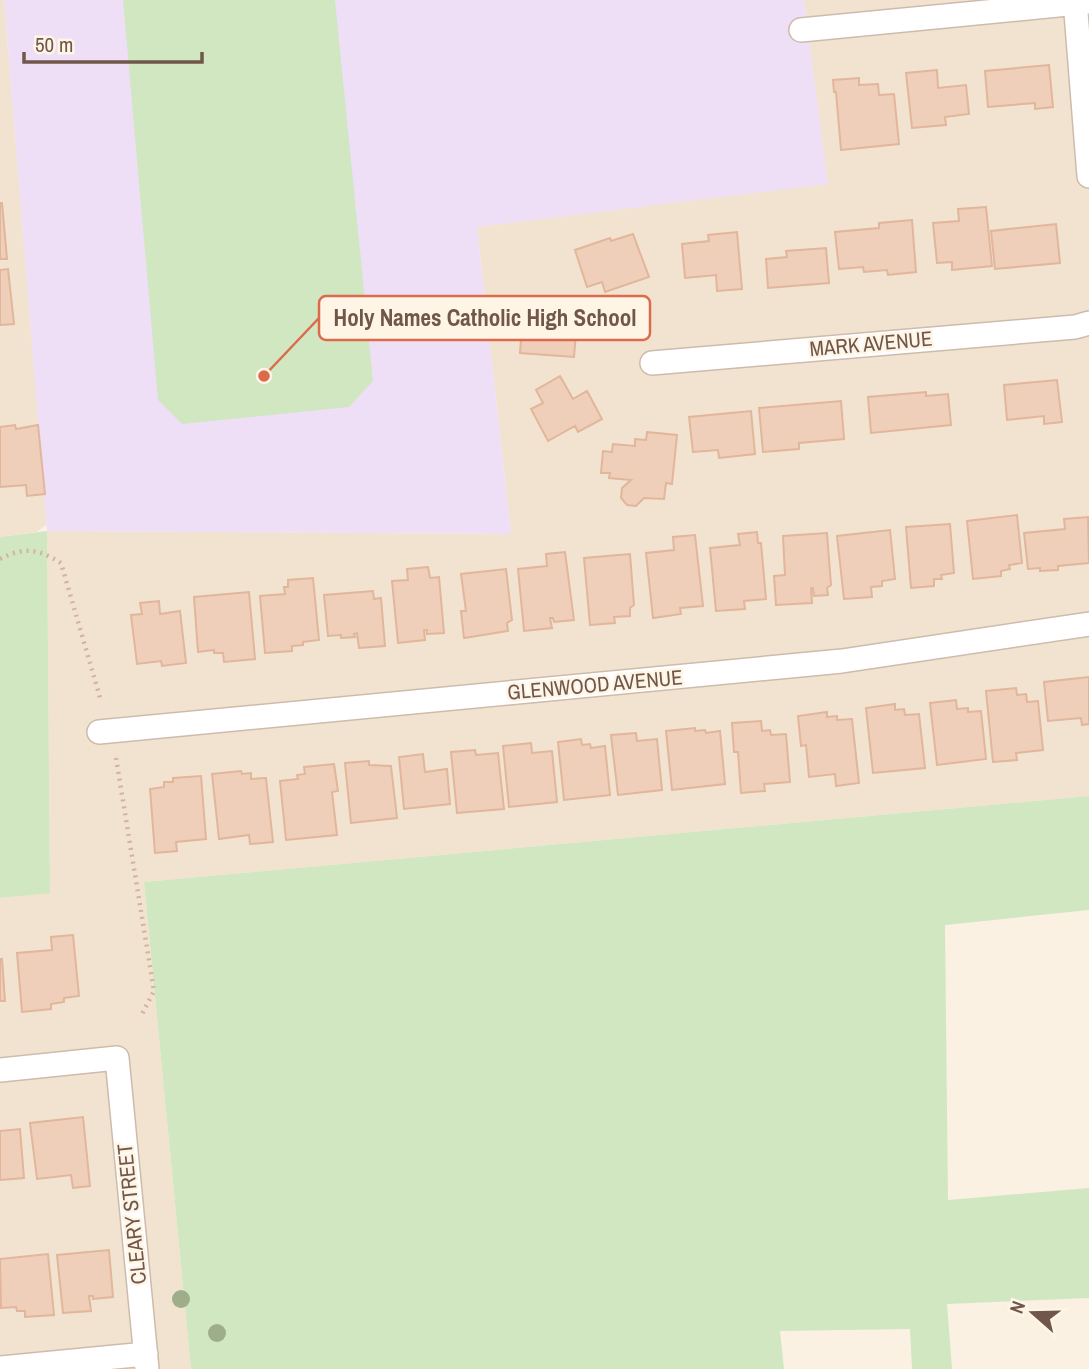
<svg xmlns="http://www.w3.org/2000/svg" width="1089" height="1369" font-family="'Archivo Narrow',sans-serif">
<style>
.residential{fill:#f2e3d0}
.education{fill:#eedff7}
.green{fill:#d1e7c1}
.building{fill:#efcfba;stroke:#e1b69b;stroke-width:2}
.lines{fill:none;stroke-linecap:round;stroke-linejoin:round}
.minor-casing{stroke:#cebbac;stroke-width:26}
.path{stroke:#d4b39e;stroke-width:4.5;stroke-dasharray:2 5;stroke-linecap:butt}
.minor{stroke:#fff;stroke-width:23}
.tree{fill:#9eae8a}
.labels{text-anchor:middle;stroke-width:5;stroke-linejoin:round;paint-order:stroke}
.street-label{font-size:21px;fill:#715749;stroke:#fef5e7}
.leader{fill:none;stroke:#db6b4b;stroke-width:2.5}
.callout-dot{fill:#db6b4b;stroke:#fef5e7;stroke-width:2.5}
.callout{fill:#fef5e7;stroke:#db6b4b;stroke-width:2.5}
.callout-label{font-size:23px;text-anchor:middle;font-weight:bold;fill:#715749}
</style>
<rect width="100%" height="100%" fill="#fbf1e2"/>
<path class="residential" d="M0,0H4L47,524L37,532L0,537Z
M804,0H1089V796L144,882L191,1369H0V898L50,892L47,531L511,534L477,227L827,183Z"/>
<path class="education" d="M4,0H804L828,184L477,227L511,534L47,531Z"/>
<path class="green" d="M123,0H335L373,381L349,407L182,424L158,400Z
M47,531L50,893L0,898V537Z
M1089,796V910L945,925L948,1200L1089,1188V1298L947,1304L952,1369H912L910,1329L780,1331L784,1369H191L144,882Z"/>
<path class="building" d="M1049,65L1053,107L1035,109V103L988,107L985,71Z
M937,70L938,88L966,85L969,114L945,117L946,125L912,128L906,73Z
M859,78V85L878,84L879,95L894,94L899,144L841,150L836,92H834L833,80Z
M0,203H2L7,259H0Z
M986,207L992,266L952,270V262L937,263L933,223L959,221L958,209Z
M912,220L916,272L888,275L887,270L864,272L863,267L839,269L835,232L879,228V223Z
M1056,224L1060,263L995,269L991,231Z
M737,232L742,289L717,291L716,275L685,278L682,244L709,241L708,235Z
M633,234L649,277L605,292L602,282L587,287L575,250L610,238L611,241Z
M826,248L829,283L768,288L766,259L787,257L786,251Z
M8,269L14,324L0,325V270Z
M524,299L584,304L581,333H576L574,357L520,353Z
M560,376L573,399L587,391L602,419L578,432L575,426L548,441L531,409L543,403L536,390Z
M1057,380L1062,422L1044,424V416L1007,420L1004,385Z
M926,392V396L948,394L951,425L871,433L868,397Z
M841,401L844,439L799,443V449L763,452L759,408Z
M751,411L755,454L719,458L718,450L693,452L689,417Z
M15,425L16,429L38,425L45,494L27,496L26,485L0,487V427Z
M647,432L677,435L672,484L666,483L664,499L644,498L636,506L627,505L621,498L622,488L631,480L609,478L610,473H601L603,451L612,452L613,444L635,446V439L646,440Z
M1017,515L1022,563L1009,565L1010,569L1001,571V576L973,579L967,521Z
M1088,517L1089,563L1058,566V570L1040,571V568L1028,569L1024,533L1065,529L1064,519Z
M950,524L954,573L941,575L942,579H934V586L911,588L906,527Z
M890,530L895,579L882,581V586L871,587L872,597L844,599L837,536Z
M757,532L758,543H761L766,599L744,601L745,609L716,611L710,548L740,545L738,534Z
M827,533L831,585L827,588L828,595L814,596L813,588H811L812,603L776,605L774,576L785,575L783,536Z
M695,535L703,606L680,608L681,614L653,618L646,553L674,550L673,537Z
M565,552L574,620L554,622L553,618H550L552,628L524,631L518,569L547,566L546,554Z
M630,554L634,605L630,608V616L614,617L615,623L590,625L584,558Z
M428,567L430,578L439,577L444,633L427,634V630H424L425,640L398,643L392,581L408,580L407,569Z
M506,569L512,620L507,623L508,631L464,638L461,611H466L461,574Z
M313,578L319,640L303,642V645L292,646V651L265,653L260,596L285,594L284,587H288V580Z
M373,591L374,599L381,598L385,646L359,648L357,633L354,634L355,637L341,638V635L328,636L324,595Z
M249,592L255,659L224,662L223,653H214V650L198,652L194,597Z
M159,601L160,614L180,611L186,663L162,666L161,661L137,664L131,615L142,614L140,603Z
M1089,677V724L1082,725L1081,718L1048,721L1044,682Z
M1016,688L1017,695L1026,694L1027,702L1038,701L1043,750L1016,753L1017,760L993,762L986,691Z
M956,700L957,709L968,708V712L981,711L986,759L937,765L930,703Z
M895,704V710L904,709L905,715L919,714L925,768L873,773L866,708Z
M827,712V717L837,716V720L852,719L859,783L836,786L835,774L809,777L806,745L801,746L798,716Z
M761,721L762,731L770,730L771,735L786,734L790,782L764,784L765,791L741,793L738,752H734L732,723Z
M695,728V731L705,730L706,733L720,731L725,784L672,790L666,731Z
M636,733L637,741L657,739L662,790L618,795L611,735Z
M581,739L582,745L590,744L591,748L605,746L610,795L564,800L558,742Z
M531,743L532,753L552,751L557,802L509,807L503,746Z
M475,750L476,755L498,753L504,809L457,813L451,752Z
M423,754L425,772L447,769L450,804L404,809L399,757Z
M369,761V765L391,766L397,818L351,823L345,763Z
M334,764L338,791L332,792L337,835L286,840L280,781L298,779L297,775L305,774L304,767Z
M241,771L242,774L251,773V779L266,778L273,842L250,844L249,835L219,839L212,774Z
M201,776L206,839L176,842L177,851L155,853L150,789L164,787V782H173V778Z
M73,935L79,996L64,998V1002L51,1004V1009L22,1012L17,953L52,950L51,937Z
M0,959H2L5,1001H0Z
M83,1117L90,1186L73,1188L71,1175L37,1179L30,1123Z
M20,1129L24,1178L0,1180V1131Z
M109,1250L113,1297L93,1299V1296H89L91,1311L63,1313L57,1255Z
M48,1254L54,1315L25,1317V1311H17L16,1307L1,1308L0,1259Z"/>
<g class="lines">
<defs>
<path id="minor" d="M1075,0L1089,176
M801,30L1089,2
M652,363L1075,327L1089,323
M99,732L842,661L1089,624
M0,1070L117,1058L147,1369
M0,1368L146,1354"/>
</defs>
<use href="#minor" class="minor-casing"/>
<path class="path" d="M0,559C25,546 38,549 61,563L101,701
M116,758L154,991L142,1014"/>
<use href="#minor" class="minor"/>
</g>
<g class="tree">
<circle cx="181" cy="1299" r="9"/>
<circle cx="217" cy="1333" r="9"/>
</g>
<g class="labels">
<g class="street-label">
<text transform="translate(871 344) rotate(-5)" y="7">MARK AVENUE</text>
<text transform="translate(595 685) rotate(-5)" y="7">GLENWOOD AVENUE</text>
<text transform="translate(132 1214) rotate(-96)" y="7">CLEARY STREET</text>
</g>
</g>
<path class="leader" d="M264 376L319 318"/>
<circle class="callout-dot" cx="264" cy="376" r="7"/>
<rect class="callout" x="319" y="296" width="331" height="44" rx="7"/>
<g class="callout-label">
<text x="485" y="326">Holy Names Catholic High School</text>
</g>
<g transform="translate(1033 1313) rotate(290)" stroke="#fef5e7" stroke-width="5" paint-order="stroke">
<path d="M0-5L12 26L0 18L-12 26Z" fill="#715749"/>
<text y="-10" font-size="19" font-weight="bold" text-anchor="middle" fill="#715749">N</text>
</g>
<path d="M24 52v10h178v-10" fill="none" stroke="#715749" stroke-width="3.5"/>
<text x="35" y="52" font-size="21" fill="#715749" stroke="#fef5e7" stroke-width="5" paint-order="stroke">50 m</text>
</svg>
